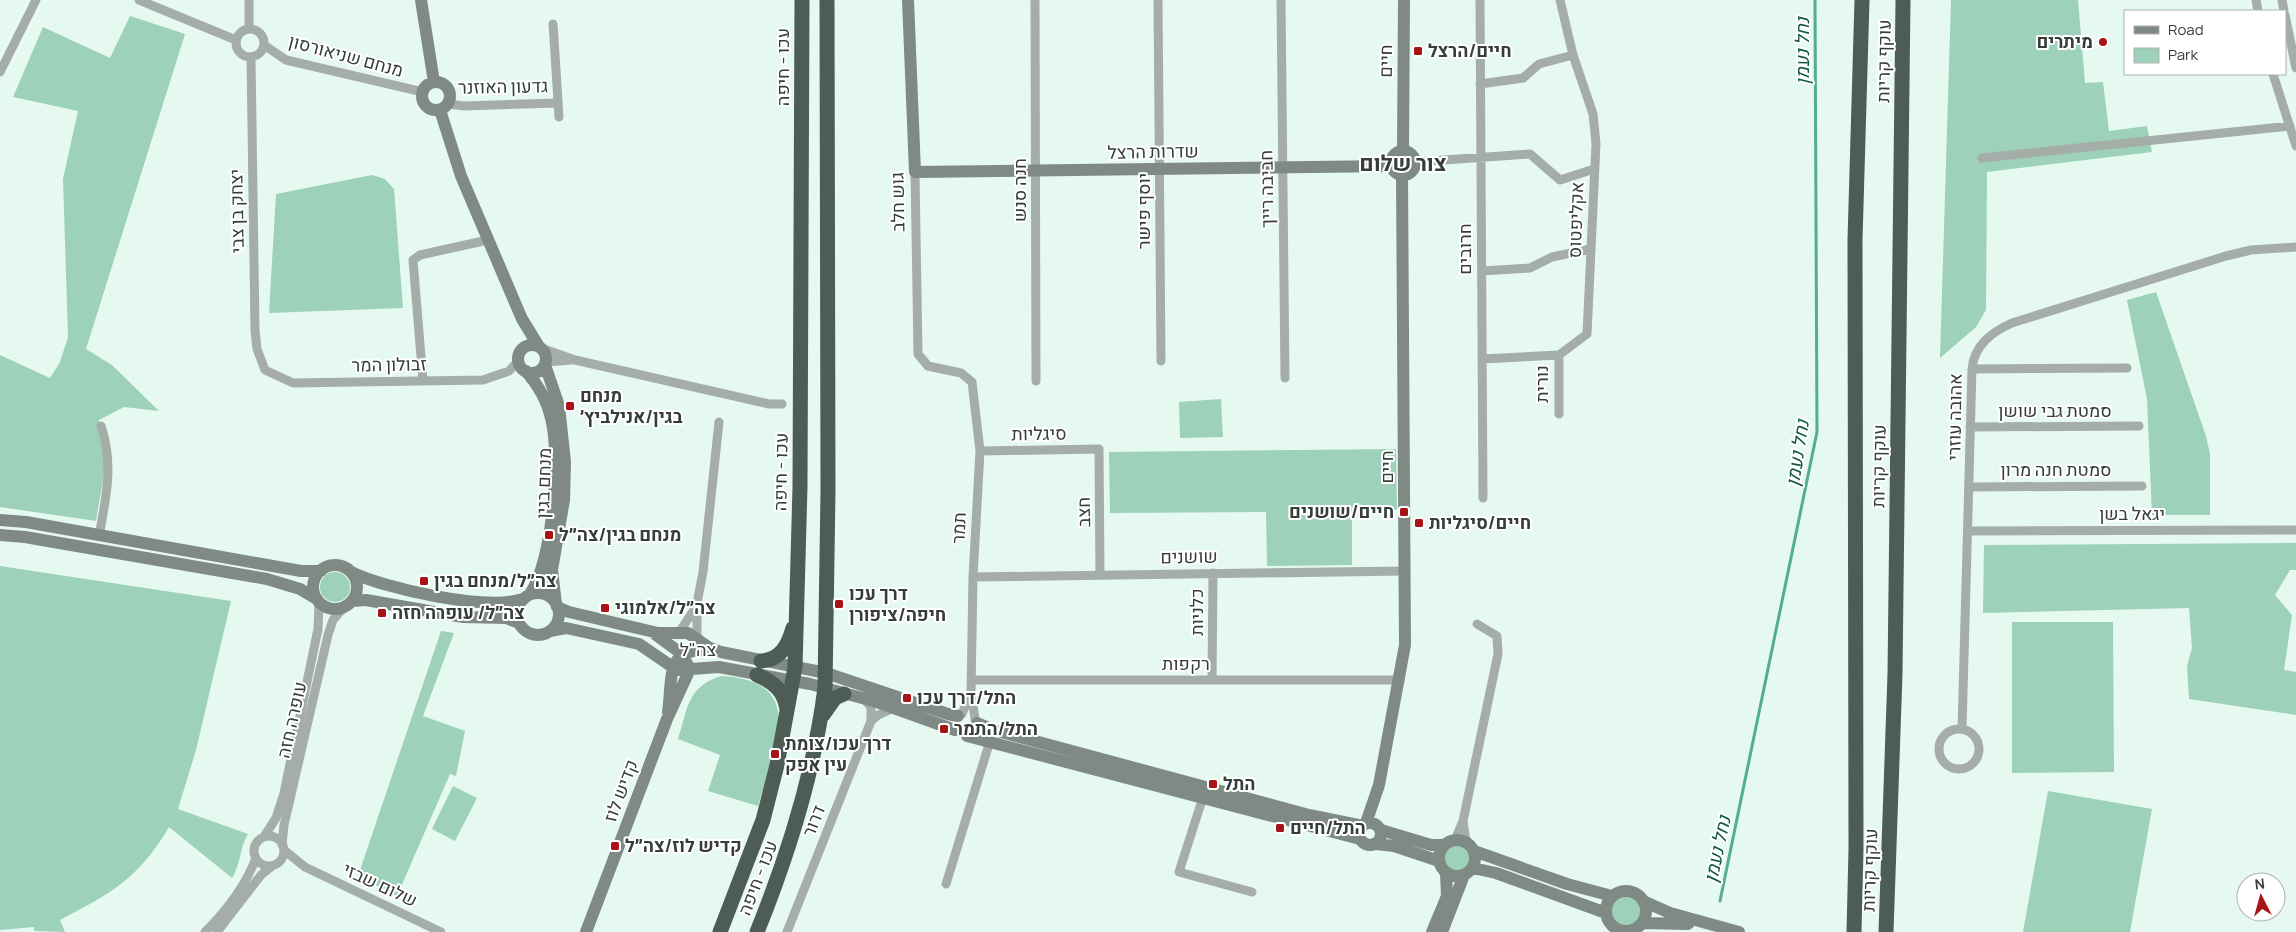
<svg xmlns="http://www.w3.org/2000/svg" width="2296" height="932" font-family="Manrope,Heebo,sans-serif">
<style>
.green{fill:#9dd1ba}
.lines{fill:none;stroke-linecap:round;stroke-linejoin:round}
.stream{stroke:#54ad8b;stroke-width:3}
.street{stroke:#a5ada9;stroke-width:9}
.secondary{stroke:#7f8a85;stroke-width:12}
.highway{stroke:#4d5d56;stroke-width:15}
.poi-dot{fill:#a71316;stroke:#fff;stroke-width:2}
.labels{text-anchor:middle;stroke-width:4;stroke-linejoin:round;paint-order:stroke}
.poi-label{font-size:18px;font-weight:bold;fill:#363d3a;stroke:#fff;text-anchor:start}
.street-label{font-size:18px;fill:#363d3a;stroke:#fff}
.water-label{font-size:19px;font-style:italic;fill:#0f5840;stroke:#fff}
.district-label{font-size:22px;font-weight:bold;fill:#363d3a;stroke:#fff}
</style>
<rect width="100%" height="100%" fill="#e6f9f0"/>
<path class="green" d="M1951,0H2078L2085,83L2103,82L2109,131L2147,126L2152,152L1987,172L1986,310L1976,327L1940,358Z
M130,16L185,34L86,349L112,365L159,411L124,407L99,420L98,430L106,462L96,521L0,507V355L50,378L60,362L68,337L63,179L78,111L13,97L43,27L110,58Z
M372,175L385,179L394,189L403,308L269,313L276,194Z
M2156,292L2206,436L2210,454V515H2152L2147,399L2127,300Z
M1221,399L1223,437L1180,438L1179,402Z
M1396,449L1397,510L1352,511V565L1267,566L1266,512L1110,513L1109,452Z
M2296,543V570H2290L2275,595L2292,615L2284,670L2296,672V715L2189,699L2187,666L2192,648L2189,608L1983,613L1984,545Z
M0,566L231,601L196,750L178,809L248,834C239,849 241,864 232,878L169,827C139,878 112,893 60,920L65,932L34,931V927L0,930Z
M320 587a15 15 0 1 1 30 0a15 15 0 1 1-30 0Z
M2012,622H2113L2114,772L2012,773Z
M441,631L454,633L423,716L465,731L456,776L450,774L397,896L358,876Z
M721,676C811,680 773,752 758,806L708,791L720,755L678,739C688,708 687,687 721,676Z
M453,786L477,798L455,841L432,829Z
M2048,791L2152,809L2130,932H2023Z
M1444 858a13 13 0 1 1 26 0a13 13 0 1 1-26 0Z
M1611 911a15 15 0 1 1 30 0a15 15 0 1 1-30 0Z"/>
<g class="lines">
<path class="stream" d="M1720,901L1817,432L1815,0"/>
<path class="street" d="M139,0L236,40
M1035,0L1036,381
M1158,0L1161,361
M1281,0L1285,378
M1480,0L1483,498
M2256,0L2258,11
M2282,0L2284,11
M2285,15L2296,68
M553,24L559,117
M249,29V0
M236 43a14 14 0 1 1 28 0a14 14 0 1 1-28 0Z
M264,45L286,60L423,92
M251,57L255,330L257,349L265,370L293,383L483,380L509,371L518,361
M0,72L36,0
M2273,74L2296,146
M1480,84L1523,78L1539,64L1573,55
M448,104L464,106L558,103
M1982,158L2290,126
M1415,162L1530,154L1560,180L1594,169
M915,172L918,354L928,366L961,373L972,382L980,451L973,577L971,691L962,714
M1482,271L1530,268L1552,257L1591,249
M544,349L575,360L769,404H782
M1559,355V414
M1482,359L1559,355L1587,334L1596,144L1593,114L1573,55L1560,0
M546,362L572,360
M1972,369L2127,368
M423,381L413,260L420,255L488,240
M1970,427L2139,426
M980,451L1099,449L1100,575
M1969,487L2142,486
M1969,531L2296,530
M99,536C106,498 114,464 101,426
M973,577L1405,571
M678,634L694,610
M697,639V603L703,572L719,422
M972,680H1400
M1212,680L1213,573
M971,691L975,719
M871,721L878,715L894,708
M1939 749a20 20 0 1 1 40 0a20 20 0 1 1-40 0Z
M1962,729L1972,369C1974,345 1992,332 2012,323L2226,256L2251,250L2296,247
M1204,794L1179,872L1252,892
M1463,821L1466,842
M254 851a15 15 0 1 1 30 0a15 15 0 1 1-30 0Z
M264,837L276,818L284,793L318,629L319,602
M1455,840L1463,821L1498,654L1497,636L1477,624
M282,845L284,825L328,635L333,620L344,607
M284,850L305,867L441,932
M946,884L990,741
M205,932C226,911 245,887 256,858
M217,932L261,875L272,866
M787,932L871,721V707L864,699"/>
<path class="secondary" d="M421,0L434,82
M908,0L915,172L1392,166
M422 96a14 14 0 1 1 28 0a14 14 0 1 1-28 0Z
M440,110L461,176L522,319L538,345
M1391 163a12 12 0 1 1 24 0a12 12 0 1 1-24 0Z
M1403,152L1404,0
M518 359a14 14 0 1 1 28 0a14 14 0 1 1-28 0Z
M545,365L559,406L565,462L564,500L552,570L556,604
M526,371C538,385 547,399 551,418C561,457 553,561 530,594
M0,520L26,522L301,571H321
M0,535L25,537L267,579L300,589L317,599
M313 587a22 22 0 1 1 44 0a22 22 0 1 1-44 0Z
M351,572C386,589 486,611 523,599
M517 614a21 21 0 1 1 42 0a21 21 0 1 1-42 0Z
M352,601L366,600L463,617L506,618L519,623
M557,607L569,612L658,633H688L708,647L721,652L826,673L948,714L958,716
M550,631L566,628L639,644L677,670L719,667L810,684L877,702L955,730
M668,712C673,678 664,645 712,651
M977,723L994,730L1309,815L1363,826
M967,736L1360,839
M1359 834a11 11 0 1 1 22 0a11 11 0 1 1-22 0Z
M1366,823L1379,785L1405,645L1402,175
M1381,830L1431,845H1444
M1439 858a18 18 0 1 1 36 0a18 18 0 1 1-36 0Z
M1376,844L1394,846L1439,861
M1474,851L1567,884L1612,896
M1473,868L1496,873L1606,913
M1606 911a20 20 0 1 1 40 0a20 20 0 1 1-40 0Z
M1643,901L1670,913L1739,932
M1642,923L1688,924
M586,932L667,719L690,669L682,654L656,635
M1432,932L1447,896L1446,873
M1442,932L1464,875"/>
<path class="highway" d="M761,661C780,660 788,646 793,628
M757,675C774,682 784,691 787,709
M823,715L835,698L844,694
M720,932L763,820L777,765L795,667L800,487L802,0
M757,932C789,853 814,773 825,688L828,491L827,0
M1854,932L1856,849L1855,240L1862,0
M1886,932L1895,674L1903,0"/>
</g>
<g class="poi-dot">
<circle cx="2103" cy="42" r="5"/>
<rect x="1413" y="46" width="10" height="10" rx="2.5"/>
<rect x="565" y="401" width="10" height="10" rx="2.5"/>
<rect x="1399" y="507" width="10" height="10" rx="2.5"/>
<rect x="1414" y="518" width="10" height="10" rx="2.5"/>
<rect x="544" y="530" width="10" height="10" rx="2.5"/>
<rect x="419" y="576" width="10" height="10" rx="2.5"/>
<rect x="834" y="599" width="10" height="10" rx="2.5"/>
<rect x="600" y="603" width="10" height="10" rx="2.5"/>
<rect x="377" y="608" width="10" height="10" rx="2.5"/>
<rect x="902" y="693" width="10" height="10" rx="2.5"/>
<rect x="939" y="724" width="10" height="10" rx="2.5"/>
<rect x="770" y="749" width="10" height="10" rx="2.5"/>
<rect x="1208" y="779" width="10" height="10" rx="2.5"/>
<rect x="1275" y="823" width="10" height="10" rx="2.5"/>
<rect x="610" y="841" width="10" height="10" rx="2.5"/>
</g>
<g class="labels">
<g class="poi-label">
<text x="2093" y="48" text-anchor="end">מיתרים</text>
<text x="1428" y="57">חיים/הרצל</text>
<text x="580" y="402">מנחם<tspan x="580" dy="21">בגין/אנילביץ׳</tspan></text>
<text x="1394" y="518" text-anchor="end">חיים/שושנים</text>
<text x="1429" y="529">חיים/סיגליות</text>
<text x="559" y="541">מנחם בגין/צה״ל</text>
<text x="434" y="587">צה״ל/מנחם בגין</text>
<text x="849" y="600">דרך עכו<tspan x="849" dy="21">חיפה/ציפורן</tspan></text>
<text x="615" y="614">צה״ל/אלמוגי</text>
<text x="392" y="619">צה״ל/ עופרה חזה</text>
<text x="917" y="704">התל/דרך עכו</text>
<text x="954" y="735">התל/התמר</text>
<text x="785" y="750">דרך עכו/צומת<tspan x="785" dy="21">עין אפק</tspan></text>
<text x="1223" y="790">התל</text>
<text x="1290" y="834">התל/חיים</text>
<text x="625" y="852">קדיש לוז/צה״ל</text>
</g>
<g class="street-label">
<text transform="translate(346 56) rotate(15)" y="6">מנחם שניאורסון</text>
<text transform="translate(1386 61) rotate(-89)" y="6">חיים</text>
<text transform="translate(1884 61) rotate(-89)" y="6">עוקף קריות</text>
<text transform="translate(783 67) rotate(-90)" y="6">עכו - חיפה</text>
<text transform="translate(503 87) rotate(-1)" y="6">גדעון האוזנר</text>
<text transform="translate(1153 152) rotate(-1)" y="6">שדרות הרצל</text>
<text transform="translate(1267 189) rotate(-91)" y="6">חביבה רייך</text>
<text transform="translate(1020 190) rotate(-90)" y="6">חנה סנש</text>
<text transform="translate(898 202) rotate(-91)" y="6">גוש חלב</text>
<text transform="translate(237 211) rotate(-91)" y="6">יצחק בן צבי</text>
<text transform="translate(1144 211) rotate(-90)" y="6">יוסף פישר</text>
<text transform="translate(1576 220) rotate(-88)" y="6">אקליפטוס</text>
<text transform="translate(1465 249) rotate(-90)" y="6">חרובים</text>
<text transform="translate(389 365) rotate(-1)" y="6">זבולון המר</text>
<text transform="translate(1542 384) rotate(-90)" y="6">נורית</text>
<text x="2055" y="417">סמטת גבי שושן</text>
<text transform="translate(1955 417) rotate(-89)" y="6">אהובה עוזרי</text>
<text transform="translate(1039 434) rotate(-1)" y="6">סיגליות</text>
<text transform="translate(1879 466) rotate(-89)" y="6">עוקף קריות</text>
<text transform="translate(1387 467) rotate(-90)" y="6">חיים</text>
<text x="2056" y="476">סמטת חנה מרון</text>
<text transform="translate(781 472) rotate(-89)" y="6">עכו - חיפה</text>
<text transform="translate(544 483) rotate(-88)" y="6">מנחם בגין</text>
<text transform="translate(1084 512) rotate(-91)" y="6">חצב</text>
<text x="2132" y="520">יגאל בשן</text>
<text transform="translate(959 528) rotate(-87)" y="6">תמר</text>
<text transform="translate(1189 557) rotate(-1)" y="6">שושנים</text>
<text transform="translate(1197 612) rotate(-90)" y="6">כלניות</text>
<text x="698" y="656">צה"ל</text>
<text x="1186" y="670">רקפות</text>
<text transform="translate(292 720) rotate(-77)" y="6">עופרה חזה</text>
<text transform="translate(621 791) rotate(-69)" y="6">קדיש לוז</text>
<text transform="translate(814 821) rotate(-68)" y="6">דרור</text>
<text transform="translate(1870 870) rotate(-88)" y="6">עוקף קריות</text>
<text transform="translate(758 878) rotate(-69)" y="6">עכו - חיפה</text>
<text transform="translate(380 885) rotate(25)" y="6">שלום שבזי</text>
</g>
<g class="water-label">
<text transform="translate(1802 51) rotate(-90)" y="7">נחל נעמן</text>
<text transform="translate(1797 453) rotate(-81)" y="7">נחל נעמן</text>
<text transform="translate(1717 849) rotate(-78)" y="7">נחל נעמן</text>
</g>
<g class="district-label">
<text x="1403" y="171">צור שלום</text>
</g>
</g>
<rect x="2124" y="10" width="162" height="65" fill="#ffffff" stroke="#afb1b0"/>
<rect x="2134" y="26" width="25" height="8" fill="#7f8a85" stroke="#afb1b0"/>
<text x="2168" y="35" font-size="15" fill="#363d3a">Road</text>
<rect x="2134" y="48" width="25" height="15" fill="#9dd1ba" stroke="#afb1b0"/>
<text x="2168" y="60" font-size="15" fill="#363d3a">Park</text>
<g transform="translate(2261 897) rotate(354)"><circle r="24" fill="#ffffff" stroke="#afb1b0"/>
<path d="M0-4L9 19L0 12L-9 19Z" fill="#a71316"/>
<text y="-8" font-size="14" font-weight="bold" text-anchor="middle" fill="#363d3a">N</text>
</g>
</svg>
